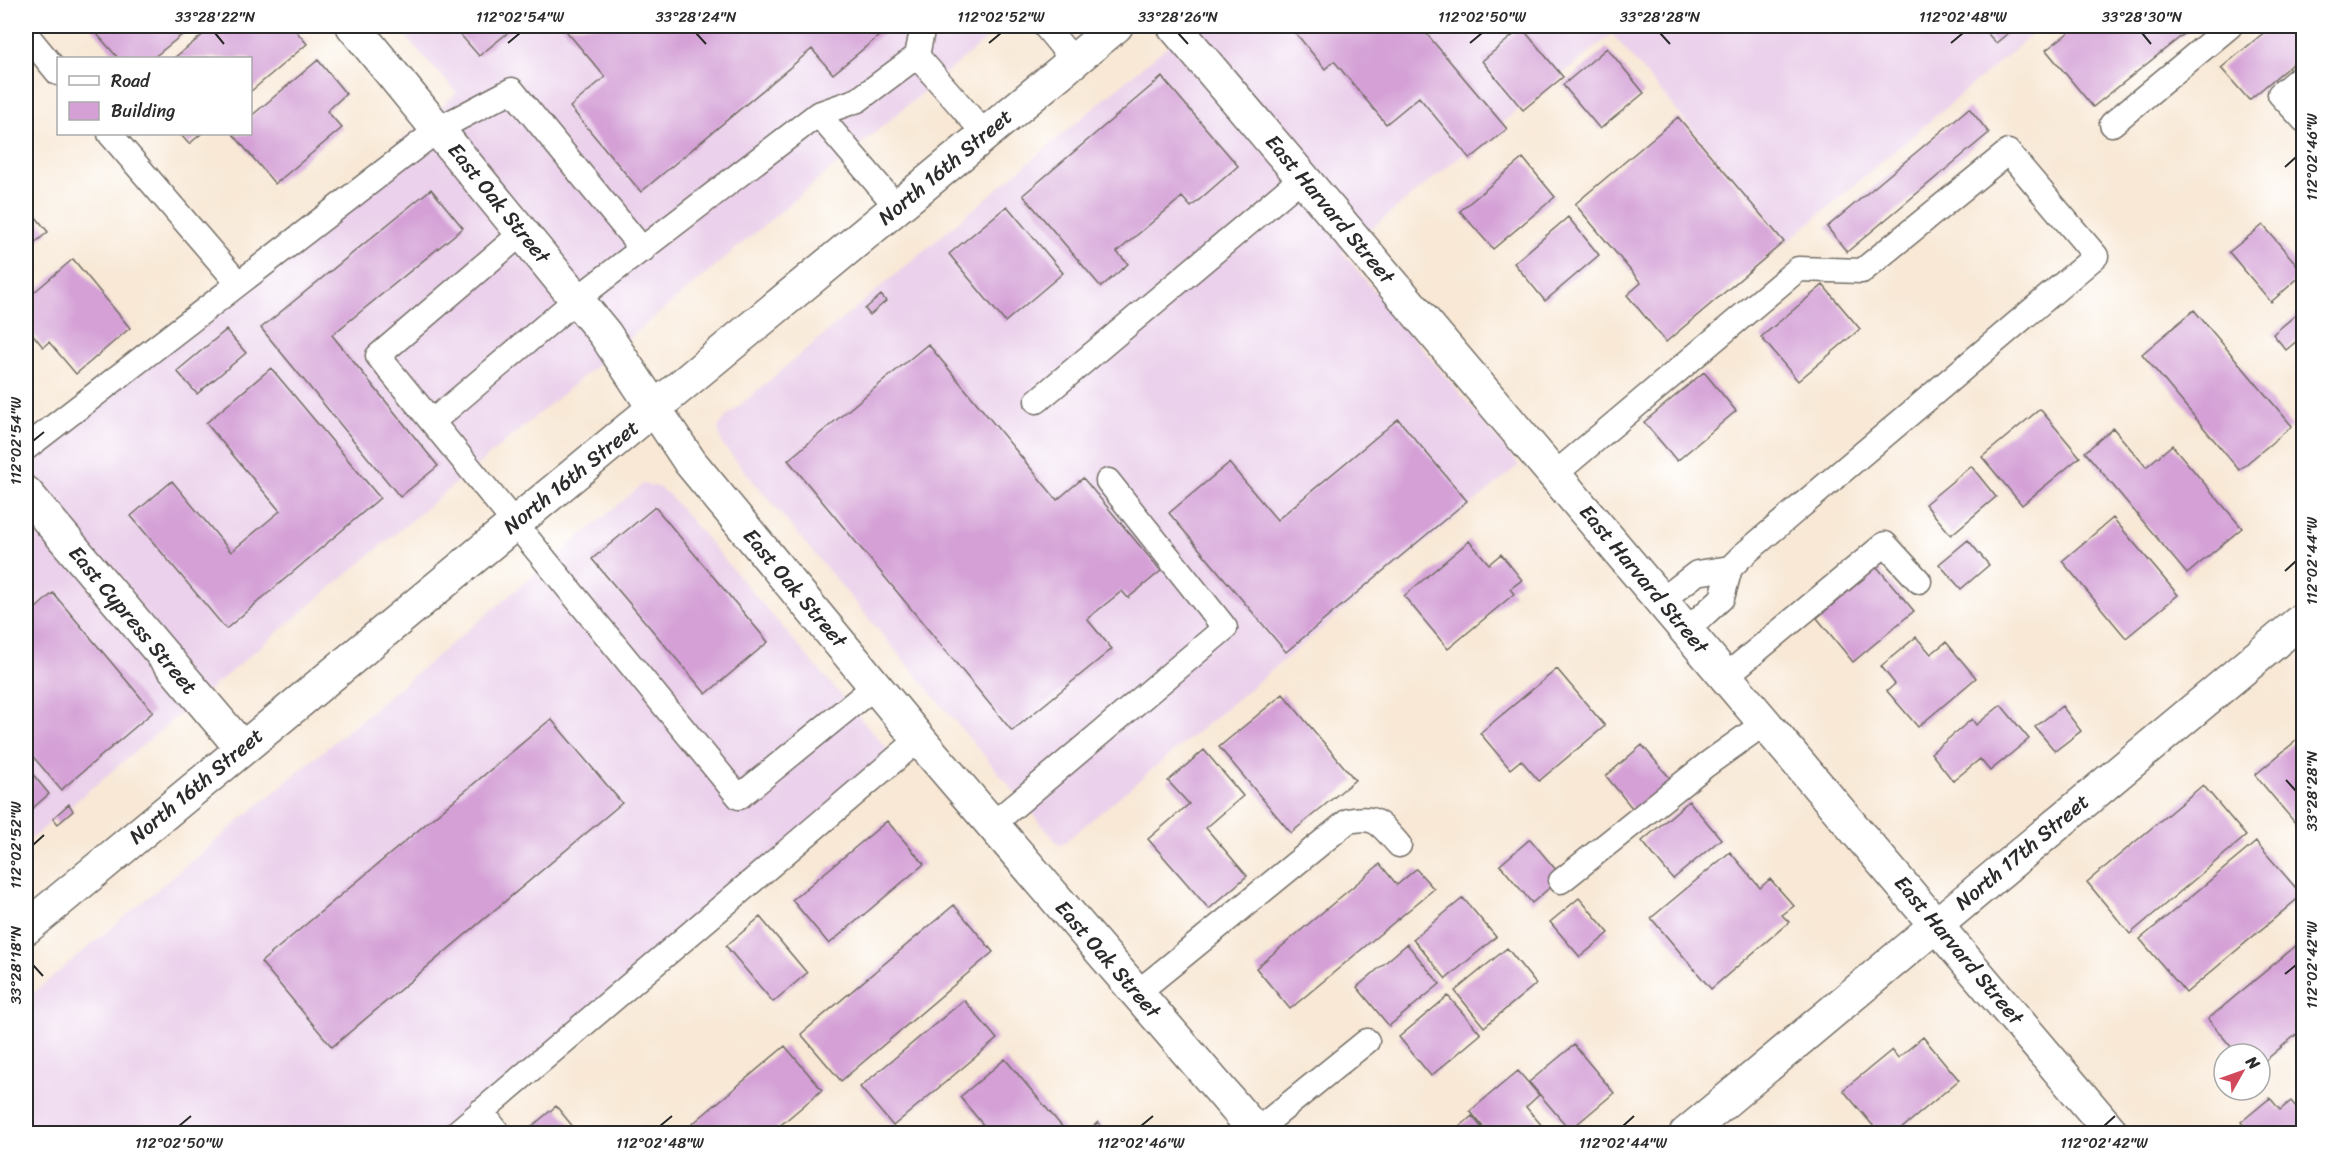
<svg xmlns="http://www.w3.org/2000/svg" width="2329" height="1159" font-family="Sriracha,sans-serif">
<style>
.built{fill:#ebd1eb}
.building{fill:#d4a0d6}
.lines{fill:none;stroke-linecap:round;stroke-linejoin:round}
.service-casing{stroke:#736d66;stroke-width:27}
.minor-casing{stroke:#736d66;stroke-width:36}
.secondary-casing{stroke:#736d66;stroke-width:36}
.service{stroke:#fff;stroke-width:24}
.minor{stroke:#fff;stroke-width:33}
.secondary{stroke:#fff;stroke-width:33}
.ticks{fill:none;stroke:#2b2b2b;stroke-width:2}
.labels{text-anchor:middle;stroke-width:4.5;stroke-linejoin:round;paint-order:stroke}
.street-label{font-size:21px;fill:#2b2b2b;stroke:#fff}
.neatline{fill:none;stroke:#2b2b2b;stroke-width:2}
.ticks-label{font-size:15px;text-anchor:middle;fill:#2b2b2b}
</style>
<rect width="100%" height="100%" fill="#fff"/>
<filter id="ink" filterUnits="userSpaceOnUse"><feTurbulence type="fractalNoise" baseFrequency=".0167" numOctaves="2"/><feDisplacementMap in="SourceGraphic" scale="12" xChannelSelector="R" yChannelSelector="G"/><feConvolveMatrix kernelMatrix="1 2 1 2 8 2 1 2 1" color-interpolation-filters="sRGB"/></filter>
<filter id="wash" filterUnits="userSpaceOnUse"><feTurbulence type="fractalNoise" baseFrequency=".008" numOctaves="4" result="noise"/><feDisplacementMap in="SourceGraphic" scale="24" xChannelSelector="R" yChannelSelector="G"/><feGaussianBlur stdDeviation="1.35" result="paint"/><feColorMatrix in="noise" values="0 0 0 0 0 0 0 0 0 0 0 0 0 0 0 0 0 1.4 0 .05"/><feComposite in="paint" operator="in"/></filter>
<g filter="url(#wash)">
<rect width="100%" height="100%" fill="#f8e8d5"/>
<path class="built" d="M396,26H1002L26,843V460L457,93Z
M1191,26H2042L1787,242L1612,34L1342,252L1519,465L1060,846L722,444L718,428L726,417Z
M643,484L658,487L668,494L894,757L465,1114L485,1133L26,1134V999Z"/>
<g id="blocks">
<path class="building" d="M90,26H193L153,58H118Z
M214,26H292L307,44L250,92V58H174Z
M453,26H516L479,56Z
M562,26H891L833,74L812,49L641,192L570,107L605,77Z
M1290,26H1420L1507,129L1470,159L1419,97L1386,124L1334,61L1325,69Z
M1981,26H2017L1996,43Z
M2077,26H2194L2093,107L2046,50Z
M2272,26H2304V54L2249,100L2221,68Z
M1522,28L1563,77L1523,110L1482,61Z
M1607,48L1644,93L1600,129L1563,85Z
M318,60L346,94L327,111L342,128L275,184L233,134H250V117Z
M1162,77L1238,166L1191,207L1182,197L1117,252L1128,264L1101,287L1023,195Z
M1969,108L1989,133L1847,252L1827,227Z
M1678,117L1784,242L1666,342L1627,295L1641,283L1575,204Z
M180,134H201L189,144Z
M1523,158L1555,197L1493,249L1460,211Z
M431,189L463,228L332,335L438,466L400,497L261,328Z
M26,205L48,232L26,250Z
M1007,206L1063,273L1005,322L949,254Z
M1568,217L1599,255L1545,301L1514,263Z
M2263,225L2304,273L2271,302L2229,252Z
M73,259L130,328L76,374L49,342L43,347L26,326V299Z
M1823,285L1860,329L1798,381L1761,337Z
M881,295L886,301L870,315L865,309Z
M2304,308V335L2286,350L2273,334Z
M2194,310L2292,426L2239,470L2142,354Z
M226,330L246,353L197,394L177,371Z
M928,344L1057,500L1083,478L1161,571L1128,598L1122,591L1087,619L1112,649L1012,731L788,460Z
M271,368L380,498L226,629L131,516L172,481L231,552L280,511L206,423Z
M1704,372L1736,411L1677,461L1644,422Z
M2040,409L2080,457L2022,505L1982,457Z
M1398,419L1467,501L1286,652L1169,513L1229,463L1277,520Z
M2113,428L2146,467L2172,445L2242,528L2187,574L2085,452Z
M1971,466L1996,497L1951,535L1925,504Z
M655,507L768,642L706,694L592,559Z
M2113,518L2178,595L2126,638L2062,561Z
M1968,540L1989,565L1961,589L1939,564Z
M1469,541L1489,564L1501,554L1522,580L1510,589L1514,594L1448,649L1404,596Z
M1877,567L1914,611L1853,662L1817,618Z
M53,593L153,712L61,790L26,748V617Z
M1916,637L1931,654L1946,642L1976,678L1918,727L1887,691L1895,684L1881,666Z
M1557,669L1605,726L1539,781L1521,760L1510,769L1480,733Z
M1283,694L1355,780L1291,833L1219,747Z
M2001,705L2029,739L1990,771L1980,759L1953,781L1931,753L1972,719L1976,725Z
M2062,706L2081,731L2055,751L2035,727Z
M551,719L622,803L332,1047L261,962Z
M2304,734V817L2296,824L2255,775Z
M1642,745L1674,783L1637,814L1606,776Z
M1204,750L1243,796L1206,828L1247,876L1209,909L1148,839L1189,804L1168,781Z
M26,766L49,794L26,814Z
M2203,785L2246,836L2130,934L2087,882Z
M1689,801L1721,839L1673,879L1642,841Z
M69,804L73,811L58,824L53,818Z
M887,821L924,864L829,944L792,900Z
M1530,839L1562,877L1532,903L1500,865Z
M2256,842L2302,895L2186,993L2140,939Z
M1730,852L1760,888L1770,879L1794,906L1782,915L1789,922L1711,989L1651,918Z
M1380,864L1397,885L1416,869L1434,889L1290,1009L1256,968Z
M1463,898L1496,937L1446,979L1413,939Z
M1579,898L1609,933L1580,957L1550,922Z
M954,905L993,952L841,1081L801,1034Z
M760,917L807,973L773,1002L726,946Z
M2304,939V1028L2260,1065V1054H2237L2208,1019Z
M1407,944L1440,984L1389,1026L1357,987Z
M1507,948L1536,984L1484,1027L1455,991Z
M1448,996L1481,1034L1431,1076L1399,1037Z
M964,1000L997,1039L893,1126L860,1087Z
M1923,1037L1959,1080L1895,1134H1880L1843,1090L1892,1050L1898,1058Z
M1574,1045L1614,1093L1570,1130L1529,1082Z
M785,1046L822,1090L770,1134H698L691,1125Z
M1005,1059L1064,1129L1058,1134H987L989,1132L960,1097Z
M1518,1071L1539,1095L1526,1107L1549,1134H1508L1502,1126L1489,1134L1470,1111Z
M2270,1098L2280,1110L2291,1101L2297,1108L2304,1102V1134H2251L2241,1122Z
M556,1106L579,1134H535L530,1128Z
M1472,1116L1487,1134H1451Z
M1098,1122L1108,1134H1085Z"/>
</g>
</g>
<g filter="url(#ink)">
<use href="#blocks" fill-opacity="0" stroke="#736d66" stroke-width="1.5"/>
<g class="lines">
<defs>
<path id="service" d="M1045,26L1074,61
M26,34L58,73
M917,56L985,134
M2304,74L2280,94L2304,120
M818,114L897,207
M2112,124L2230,26
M110,134L238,283
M523,232L378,356L739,797L875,686
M1037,401L1303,177
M432,422L577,299L818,114L858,100L917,56L923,26
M26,448L440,128L512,90L643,250
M1555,474L1798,269L1862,271L2008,152L2096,256L1742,556L1730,568L1722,598L1687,630
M1662,600L1697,573L1730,568
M1726,676L1885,544L1919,581
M993,824L1225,628L1108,481
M1561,881L1706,765L1766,722
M1137,993L1348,821C1377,815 1380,824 1399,845
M481,1111L499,1134
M1256,1131L1367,1041
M455,1134L919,739"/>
<path id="minor" d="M353,26L605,334L690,462L919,739L1258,1134
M1174,26L2113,1134
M26,493L241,747
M1686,1134L2304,618"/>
<path id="secondary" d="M26,928L1116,26"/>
</defs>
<use href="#service" class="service-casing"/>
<use href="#minor" class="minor-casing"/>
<use href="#secondary" class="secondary-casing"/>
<use href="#service" class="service"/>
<use href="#minor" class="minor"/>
<use href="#secondary" class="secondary"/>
</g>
</g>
<path class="ticks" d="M215,33L224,44M696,33L706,44M1178,33L1188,44M1660,33L1670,44M2142,33L2151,44M508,43L520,33M989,43L1001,33M1470,43L1482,33M1951,43L1963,33M2285,167L2296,157M33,441L44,432M2285,571L2296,561M2286,780L2296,791M33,845L44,835M33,965L43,976M2285,974L2296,965M179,1126L191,1116M660,1126L672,1116M1141,1126L1153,1116M1623,1126L1634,1116M2104,1126L2115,1116"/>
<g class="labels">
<g class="street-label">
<text transform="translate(945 167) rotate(-40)" y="7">North 16th Street</text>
<text transform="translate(499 203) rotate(51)" y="7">East Oak Street</text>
<text transform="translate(1330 209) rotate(50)" y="7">East Harvard Street</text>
<text transform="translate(571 477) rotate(-39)" y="7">North 16th Street</text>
<text transform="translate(1644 579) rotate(50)" y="7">East Harvard Street</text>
<text transform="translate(795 588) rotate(50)" y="7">East Oak Street</text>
<text transform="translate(133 620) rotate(50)" y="7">East Cypress Street</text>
<text transform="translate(196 786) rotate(-40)" y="7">North 16th Street</text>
<text transform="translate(2022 852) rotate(-40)" y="7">North 17th Street</text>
<text transform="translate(1959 950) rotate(50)" y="7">East Harvard Street</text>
<text transform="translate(1108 959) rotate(49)" y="7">East Oak Street</text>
</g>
</g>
<rect width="2329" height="1159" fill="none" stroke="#fff" stroke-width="66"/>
<rect x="57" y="57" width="195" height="78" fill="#ffffff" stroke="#aaaaaa" stroke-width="1.5"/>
<rect x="69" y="76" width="30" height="9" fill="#ffffff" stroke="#aaaaaa" stroke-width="1.5"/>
<text x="111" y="87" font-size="18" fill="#2b2b2b">Road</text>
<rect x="69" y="102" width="30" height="18" fill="#d4a0d6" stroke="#aaaaaa" stroke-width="1.5"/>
<text x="111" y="117" font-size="18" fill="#2b2b2b">Building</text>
<g transform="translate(2242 1072) rotate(50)"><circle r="28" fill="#ffffff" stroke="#aaaaaa" stroke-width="1.5"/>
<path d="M0-4.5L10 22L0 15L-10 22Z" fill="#d1495b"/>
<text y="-9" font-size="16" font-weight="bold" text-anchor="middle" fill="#2b2b2b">N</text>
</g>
<rect x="33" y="33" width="2263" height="1093" class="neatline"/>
<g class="ticks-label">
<text x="215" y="22">33°28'22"N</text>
<text x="520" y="22">112°02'54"W</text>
<text x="696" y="22">33°28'24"N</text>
<text x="1001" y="22">112°02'52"W</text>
<text x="1178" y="22">33°28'26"N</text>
<text x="1482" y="22">112°02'50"W</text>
<text x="1660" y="22">33°28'28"N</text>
<text x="1963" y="22">112°02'48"W</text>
<text x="2142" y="22">33°28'30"N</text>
<text transform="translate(2312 157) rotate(-90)" y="5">112°02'46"W</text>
<text transform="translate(16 441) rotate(-90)" y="5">112°02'54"W</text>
<text transform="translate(2312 561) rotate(-90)" y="5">112°02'44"W</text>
<text transform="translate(2312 791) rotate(-90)" y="5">33°28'28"N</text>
<text transform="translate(16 845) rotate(-90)" y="5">112°02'52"W</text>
<text transform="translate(16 965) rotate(-90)" y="5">33°28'18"N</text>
<text transform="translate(2312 965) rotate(-90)" y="5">112°02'42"W</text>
<text x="179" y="1148">112°02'50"W</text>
<text x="660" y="1148">112°02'48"W</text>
<text x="1141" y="1148">112°02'46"W</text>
<text x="1623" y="1148">112°02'44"W</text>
<text x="2104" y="1148">112°02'42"W</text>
</g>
</svg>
